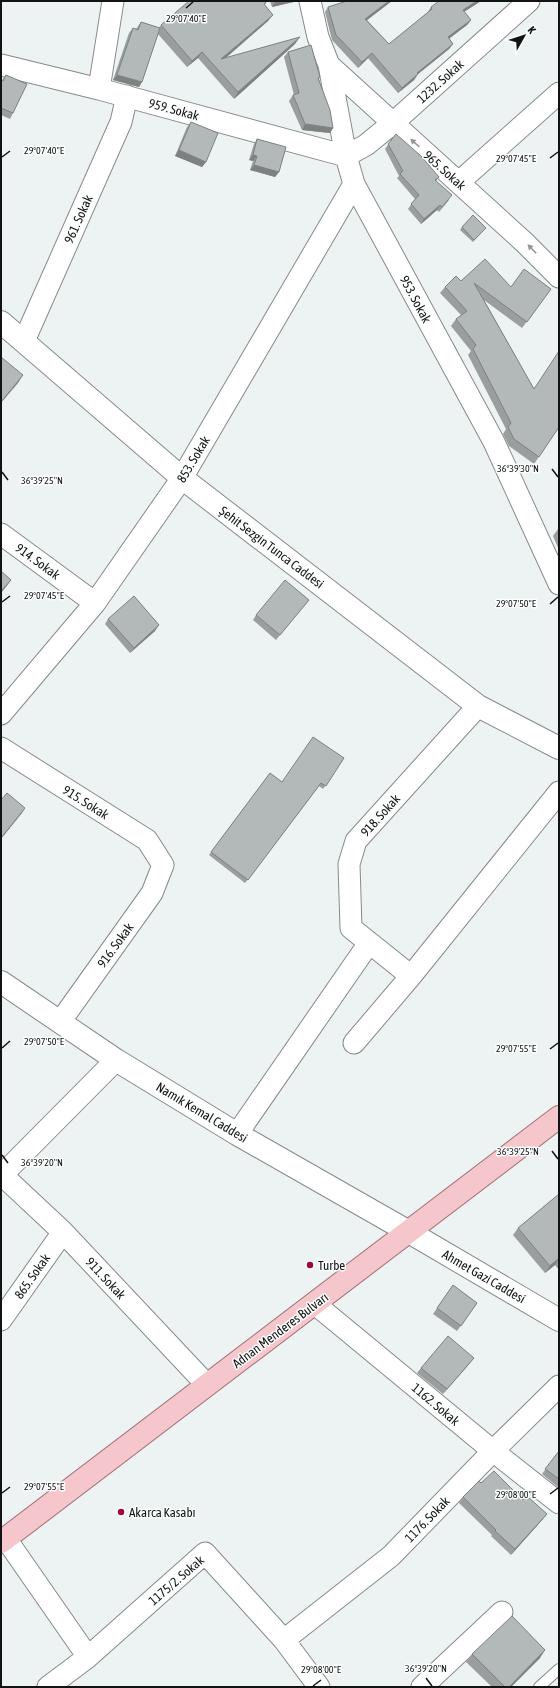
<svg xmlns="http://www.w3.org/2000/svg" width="560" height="1688" font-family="'Asap Condensed',sans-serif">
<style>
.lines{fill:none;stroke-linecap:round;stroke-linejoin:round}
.service-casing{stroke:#868a8a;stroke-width:12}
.minor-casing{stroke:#868a8a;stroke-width:23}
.tertiary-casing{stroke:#868a8a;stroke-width:24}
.primary-casing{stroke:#a26f77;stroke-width:24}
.service{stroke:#fff;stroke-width:10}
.minor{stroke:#fff;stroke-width:21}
.tertiary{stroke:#fff;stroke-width:22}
.primary{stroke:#f6c6cd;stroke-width:22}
.wall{fill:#9a9e9e}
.shaded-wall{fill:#7d8181}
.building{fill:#b3b8b8;stroke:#7d8181}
.oneway{fill:#949595}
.ticks{fill:none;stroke:#121414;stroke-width:1.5}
.poi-dot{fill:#a10440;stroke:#fdffff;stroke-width:1.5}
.labels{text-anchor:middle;stroke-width:3;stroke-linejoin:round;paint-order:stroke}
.street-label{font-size:13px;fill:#121414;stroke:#fdffff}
.poi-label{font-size:13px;fill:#121414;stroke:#fdffff;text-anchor:start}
.ticks-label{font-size:10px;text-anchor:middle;fill:#121414;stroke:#fdffff;stroke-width:3;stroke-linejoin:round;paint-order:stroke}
</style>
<rect width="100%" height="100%" fill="#edf2f3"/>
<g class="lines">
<defs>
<path id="service" d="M539,1687L559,1669"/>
<path id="minor" d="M310,1L318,37L329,65L346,156L354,184L494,442L559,584
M1,65L99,89L346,156L366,145L393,123L529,1
M329,65L524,242L559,277
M99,89L113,1
M459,182L559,93
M24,341L121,122L127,96
M1,534L95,603
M1,714L95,603L182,478L354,184
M1,748L147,840L163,865L152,893L60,1022
M411,976L351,928L349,864L356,841L478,706
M354,1043L411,976L559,792
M237,1134L369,943
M1,1174L63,1232L207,1385
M2,1175L116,1060
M315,1304L493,1451L559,1503
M1,1320L63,1232
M6,1539L88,1657
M284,1640L391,1556L493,1451L559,1386
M48,1687L88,1657L205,1553L284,1640L319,1687
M422,1687L502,1612"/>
<path id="tertiary" d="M1,322L182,478L478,706L559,748
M1,982L116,1060L237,1134L409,1232L559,1320"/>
<path id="primary" d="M1,1542L559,1117"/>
</defs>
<use href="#service" class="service-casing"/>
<use href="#minor" class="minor-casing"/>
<use href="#tertiary" class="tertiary-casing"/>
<use href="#primary" class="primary-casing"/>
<use href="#service" class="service"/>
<use href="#minor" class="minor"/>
<use href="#tertiary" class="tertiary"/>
<use href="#primary" class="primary"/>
</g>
<path class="wall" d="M270,1H298L272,7Z
M481,1L464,12L471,20L467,25L449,39L453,44L449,49L418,74L414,80L398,93L368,58L358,68L332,40L325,12L328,7L367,20L389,44L427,13L431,7Z
M265,5L268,21L226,58L295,44L234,99L198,58L187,67L158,34L139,87L113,80L129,33L133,28L136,29L141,22L159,28L161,25Z
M288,52L320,77L319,79L333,128L330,133L302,130L289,101L293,95H294L284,57Z
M6,75L13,113L10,119L1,115V80H2Z
M191,122L206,162L202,167L175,156L187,127Z
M395,135L439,177L436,181L449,200L439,212L437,210L421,224L408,209L415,199L397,178L399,176L385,149Z
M257,139L279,172L275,177L250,170L253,161L249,160L254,144Z
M462,227L486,228L473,242L460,230Z
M461,281L511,287L551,289L522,328L484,300L534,389L559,427L534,464L509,446L503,434L506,429L468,355L471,351L451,326L456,319L461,315L440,293L445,287Z
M558,529H559V550L553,536Z
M309,600L276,640L253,620L256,615Z
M108,619L155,631L130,653L105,624Z
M344,758L323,789L319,786L245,883L209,855L270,773L282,782Z
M559,1194V1270L555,1265L545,1273L513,1235L518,1228Z
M453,1285L477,1303L457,1331L433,1314Z
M470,1363L443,1394L417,1373L421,1368Z
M559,1451V1488L542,1474Z
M481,1483L543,1519L511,1555L491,1536L492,1535L459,1503L463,1497Z
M472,1654L540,1658L511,1687H492L466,1662Z"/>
<path class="shaded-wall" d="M279,1H298L272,7L275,2Z
M389,1H392L362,24L365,19Z
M477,1H481L459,15L463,10Z
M273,15L268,21L217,65L221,59Z
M471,20L467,25L444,42L448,37Z
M300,37L295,44L234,99L238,92Z
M453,44L449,49L418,74L414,80L398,93L402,88L417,73Z
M202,52L198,58L187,67L192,61Z
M372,53L368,58L358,68L362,62Z
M117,75L142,82L139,87L113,80Z
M305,124L333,128L330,133L302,130Z
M179,150L206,162L202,167L175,156Z
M253,155L257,156L253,161L249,160Z
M254,165L279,172L275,177L250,170Z
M440,205L437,210L421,224L424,219Z
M23,375L18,383L1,403V402Z
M11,580L6,587L1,593V591Z
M159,625L155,631L130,653L134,648Z
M25,808L22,813L1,839V838Z
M559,1258L555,1265L545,1273L550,1266Z
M474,1358L470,1363L443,1394L447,1389Z
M547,1514L543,1519L511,1555L515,1549Z
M545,1650L540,1658L511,1687H509Z"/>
<path class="building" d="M189,1H265L266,3L264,4L273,15L221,59L300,37L238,92L202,52L192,61L161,25Z
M347,1H389L365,19L389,44L432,9L431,7L439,1H477L463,10L471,20L448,37L453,44L417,73L418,74L402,88L372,53L362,62L336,35L328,7Z
M141,22L160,28L142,82L117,75L133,28L138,30Z
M311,45L320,77L318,78L330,110L333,128L305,124L293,95L299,93L288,52Z
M6,75L27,84L13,113L1,108V80L3,81Z
M191,122L218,133L206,162L179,150Z
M396,134L421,156L439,177L435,180L452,195L442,207L440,205L424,219L411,204L419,195L400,174L403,171L388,144Z
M257,139L286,147L279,172L254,165L257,156L253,155Z
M473,215L486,228L474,240L462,227Z
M485,259L511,287L524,269L551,289L527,322L474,283L534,389L559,351V427L539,457L514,439L508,427L511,423L473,349L476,345L456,319L467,311L445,287L456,276L461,281Z
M1,357L23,375L1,402Z
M1,571L11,580L1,591Z
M285,580L309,600L280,635L256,615Z
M134,596L159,625L134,648L108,619Z
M313,737L344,758L326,786L321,783L248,880L211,852L270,773L282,782Z
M7,793L25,808L1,838V800Z
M559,1194V1258L550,1266L518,1228Z
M453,1285L477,1303L461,1326L437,1308Z
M448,1336L474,1358L447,1389L421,1368Z
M559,1451V1479L545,1469Z
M494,1471L523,1500L527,1496L547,1514L515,1549L495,1531L496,1530L463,1497L479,1481L481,1483Z
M512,1616L545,1650L509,1687H505L472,1654Z"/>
<defs><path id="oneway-solid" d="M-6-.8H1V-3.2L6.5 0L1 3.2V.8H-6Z"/></defs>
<g class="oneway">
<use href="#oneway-solid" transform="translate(415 143) rotate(-138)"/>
<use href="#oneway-solid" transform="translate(532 249) rotate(-134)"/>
</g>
<path class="ticks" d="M186,8L193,2M2,157L10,151M550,158L558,152M552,469L558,477M2,472L8,480M2,602L10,596M550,604L558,597M2,1048L10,1041M550,1049L558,1043M552,1151L558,1159M2,1155L8,1163M2,1493L10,1487M550,1494L558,1488M426,1678L432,1686M313,1686L321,1680"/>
<g class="poi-dot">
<circle cx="310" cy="1265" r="4"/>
<circle cx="121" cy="1512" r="4"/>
</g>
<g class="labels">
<g class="street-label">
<text transform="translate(440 81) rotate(-42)" y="5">1232. Sokak</text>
<text transform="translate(174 109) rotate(15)" y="5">959. Sokak</text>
<text transform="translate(445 170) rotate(42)" y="5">965. Sokak</text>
<text transform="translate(78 219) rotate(-66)" y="5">961. Sokak</text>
<text transform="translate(416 299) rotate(62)" y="5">953. Sokak</text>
<text transform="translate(193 459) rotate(-59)" y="5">853. Sokak</text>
<text transform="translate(272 547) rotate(37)" y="5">Şehit Sezgin Tunca Caddesi</text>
<text transform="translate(38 561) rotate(36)" y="5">914. Sokak</text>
<text transform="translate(86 802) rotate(32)" y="5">915. Sokak</text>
<text transform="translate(380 815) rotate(-48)" y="5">918. Sokak</text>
<text transform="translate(115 945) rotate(-54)" y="5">916. Sokak</text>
<text transform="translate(202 1112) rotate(31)" y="5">Namık Kemal Caddesi</text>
<text transform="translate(32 1276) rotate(-55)" y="5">865. Sokak</text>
<text transform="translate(484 1276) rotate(30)" y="5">Ahmet Gazi Caddesi</text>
<text transform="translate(106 1278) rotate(47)" y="5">911. Sokak</text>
<text transform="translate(280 1330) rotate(-37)" y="5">Adnan Menderes Bulvarı</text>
<text transform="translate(436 1404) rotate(40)" y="5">1162. Sokak</text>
<text transform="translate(427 1519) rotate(-46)" y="5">1176. Sokak</text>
<text transform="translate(176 1580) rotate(-41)" y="5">1175/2. Sokak</text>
</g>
<g class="poi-label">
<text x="318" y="1270">Turbe</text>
<text x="129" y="1517">Akarca Kasabı</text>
</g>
</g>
<g class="ticks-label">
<text x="186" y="22">29°07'40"E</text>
<text x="44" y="154">29°07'40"E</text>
<text x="516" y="162">29°07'45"E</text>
<text x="518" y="472">36°39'30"N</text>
<text x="42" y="484">36°39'25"N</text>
<text x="44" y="599">29°07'45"E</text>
<text x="516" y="607">29°07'50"E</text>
<text x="44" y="1045">29°07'50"E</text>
<text x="516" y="1052">29°07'55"E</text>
<text x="518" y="1155">36°39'25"N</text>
<text x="42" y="1166">36°39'20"N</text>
<text x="44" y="1490">29°07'55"E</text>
<text x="516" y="1498">29°08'00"E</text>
<text x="426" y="1672">36°39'20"N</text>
<text x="321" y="1673">29°08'00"E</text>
</g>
<rect width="560" height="1688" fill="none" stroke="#121414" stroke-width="4"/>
<g transform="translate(524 36) rotate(51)" stroke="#fdffff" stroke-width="3" paint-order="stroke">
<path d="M0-3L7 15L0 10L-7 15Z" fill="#121414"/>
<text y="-6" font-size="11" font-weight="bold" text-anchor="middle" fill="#121414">K</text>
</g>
</svg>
